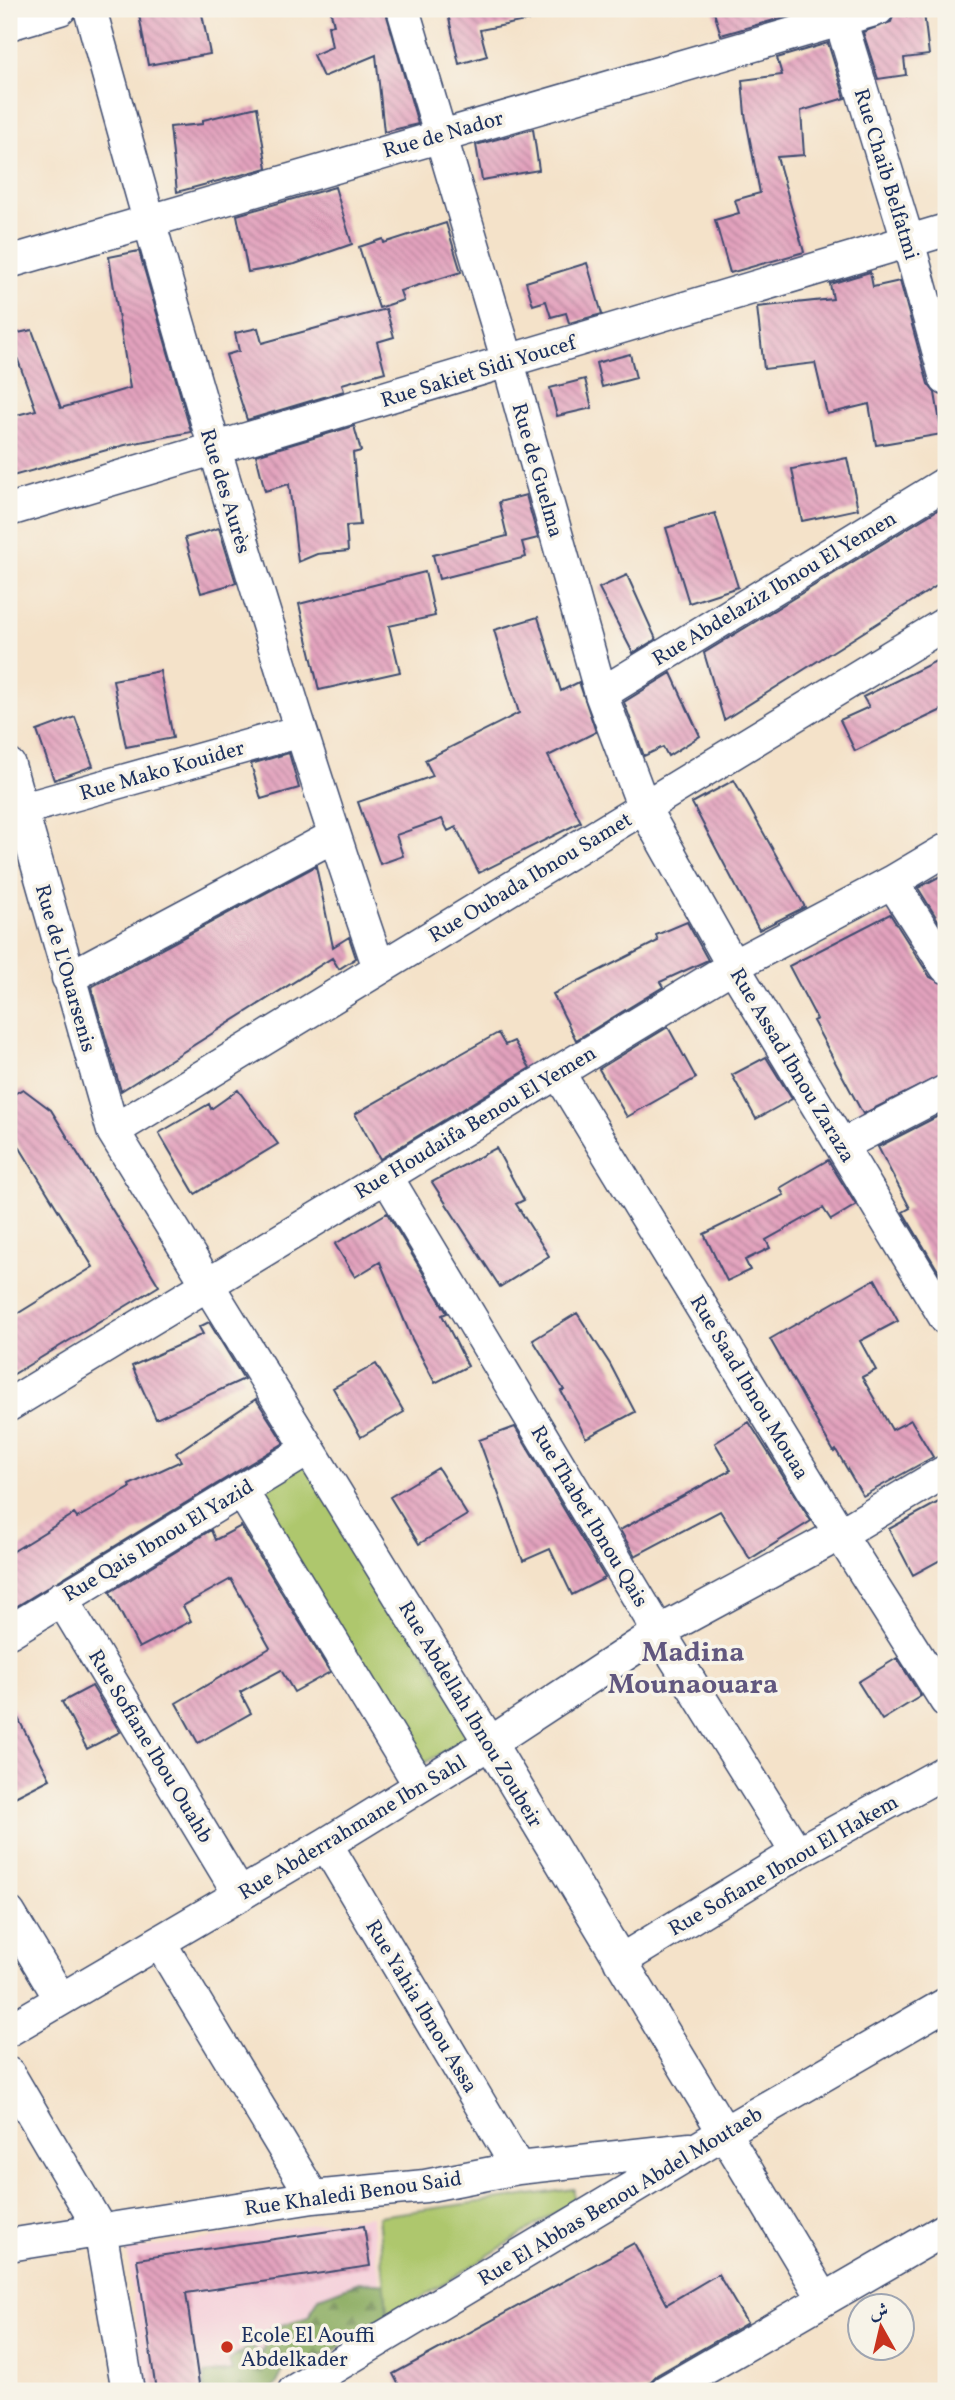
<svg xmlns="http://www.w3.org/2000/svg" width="955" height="2400" font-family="Vollkorn,Amiri,serif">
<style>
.built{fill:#f5cfda}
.forest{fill:url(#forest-firs);stroke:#526e5f;stroke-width:2}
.park{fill:#aec76d;stroke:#647b66;stroke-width:2}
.building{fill:url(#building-back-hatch)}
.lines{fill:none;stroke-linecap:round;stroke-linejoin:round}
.minor-casing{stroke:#3c4a6e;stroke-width:35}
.minor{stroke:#fff;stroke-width:32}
.poi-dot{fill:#c8321e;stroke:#f7f3e8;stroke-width:2.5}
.labels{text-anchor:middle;stroke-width:7;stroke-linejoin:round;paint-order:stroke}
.street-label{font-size:21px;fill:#1b2f5e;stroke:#f7f3e8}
.poi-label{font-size:21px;fill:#1b2f5e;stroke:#f7f3e8;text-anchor:start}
.district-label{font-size:28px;font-weight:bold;fill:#61577f;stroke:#f7f3e8}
</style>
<defs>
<pattern id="forest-firs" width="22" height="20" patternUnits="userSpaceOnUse" patternTransform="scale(1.75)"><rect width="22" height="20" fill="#8aac60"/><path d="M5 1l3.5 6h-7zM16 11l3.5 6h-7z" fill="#708c52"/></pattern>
<pattern id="building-back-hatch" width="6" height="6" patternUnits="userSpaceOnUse" patternTransform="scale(1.75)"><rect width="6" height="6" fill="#e3a2bd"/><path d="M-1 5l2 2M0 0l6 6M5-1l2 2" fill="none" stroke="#b7849d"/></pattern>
</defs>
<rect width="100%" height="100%" fill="#f7f3e8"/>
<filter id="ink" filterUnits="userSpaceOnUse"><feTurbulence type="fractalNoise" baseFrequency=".0143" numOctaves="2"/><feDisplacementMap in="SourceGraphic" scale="14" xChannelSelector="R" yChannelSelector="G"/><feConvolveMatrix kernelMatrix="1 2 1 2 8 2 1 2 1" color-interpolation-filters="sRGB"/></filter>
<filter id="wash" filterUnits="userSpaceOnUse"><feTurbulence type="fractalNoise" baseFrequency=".00686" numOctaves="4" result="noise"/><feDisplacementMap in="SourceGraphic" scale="28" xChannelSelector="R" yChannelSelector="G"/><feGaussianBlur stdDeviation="1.57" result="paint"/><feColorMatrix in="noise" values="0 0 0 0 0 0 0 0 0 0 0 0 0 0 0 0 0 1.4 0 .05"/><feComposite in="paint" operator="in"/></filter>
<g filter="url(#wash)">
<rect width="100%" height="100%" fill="#f4e2c9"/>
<path class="built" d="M371,2216L383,2302L245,2391H146L127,2250Z"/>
<path class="forest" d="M359,2282L404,2285L409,2303L330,2353C311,2357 301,2368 283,2371L276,2385L268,2391H203L204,2374L232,2371L229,2361L249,2346L263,2353L269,2329L308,2317L319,2297Z"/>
<path class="park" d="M306,1457L474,1734L418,1767L250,1491Z
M574,2189V2201L388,2319L378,2216Z"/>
<g id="blocks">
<path class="building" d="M138,9H201L210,54L148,65Z
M330,9H385L418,124L384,132L376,55L323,77L313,55L332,47L328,26L334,25Z
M468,9H529L530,20L480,30L487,56L459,64L448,14Z
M713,9H813L721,35Z
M896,9H906L907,16L924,13L929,55L904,58L906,75L878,79L863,32L891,22Z
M828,43L845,98L801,111L804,155L777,157L804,252L730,273L715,220L739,213L735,200L760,193L745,114L742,80L782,75L777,58Z
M257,107L267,168L177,192L170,127L203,124V120Z
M533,129L539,170L482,180L476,145Z
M335,187L352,244L295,264L248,272L237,215Z
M446,223L461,272L400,291L403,300L379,308L359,247L383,239L384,243Z
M139,251L191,432L125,445L9,477V417L36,410L9,335L32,330L61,408L130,388L109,257Z
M587,263L602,314L569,323L566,313L551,317L546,301L533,305L526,282Z
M870,272L873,287L900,281L928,384L935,393L942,434L876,445L869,404L827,414L815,363L764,369L757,307L833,299L830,284Z
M386,309L394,337L377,342L385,372L342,384L344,391L247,420L226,355L239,351L235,333L258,328L262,343Z
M630,354L636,378L602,387L596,363Z
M585,379L592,408L557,416L550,388Z
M354,426L361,451L353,453L360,525L346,526L348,551L317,554L298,562L289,484L265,491L256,455Z
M847,458L858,509L802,521L792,469Z
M526,495L538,538L522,542L526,557L439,579L433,555L507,536L499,502Z
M944,506L946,580L724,720L704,653Z
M715,513L738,587L689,603L666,528Z
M219,528L236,583L201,593L185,538Z
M425,572L435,616L389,626L400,672L319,690L299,604Z
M627,575L656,639L633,653L599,588Z
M538,617L561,691L579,682L596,732L548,756L581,822L479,873L456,827L448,831L442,819L396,835L403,856L380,864L358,802L433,776L425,760L519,713L494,630Z
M946,656V708L855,751L840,720L869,707L863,697Z
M160,671L173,738L126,747L113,680Z
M671,673L700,736L668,756L663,747L644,756L624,702Z
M75,717L93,766L54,780L37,731Z
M289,753L299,788L261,799L251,764Z
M734,780L805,907L759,930L692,803Z
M316,866L333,947L349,937L356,958L339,969L332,958L121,1091L91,987Z
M946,873V933L918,888Z
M890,914L930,977L946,985V1073L863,1114L813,1021L817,1019L789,966Z
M687,922L708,960L660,982L663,987L576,1040L553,994L658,941L656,935Z
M668,1027L696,1078L627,1117L599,1069Z
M498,1033L505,1045L514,1041L530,1068L380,1159L355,1114Z
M766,1057L792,1099L756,1119L732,1075Z
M23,1089L51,1110L159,1286L9,1377V1319L93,1267L9,1130V1097Z
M238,1090L278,1144L195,1194L159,1133L209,1104L211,1109Z
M946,1112V1284L903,1212L910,1208L878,1147Z
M496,1148L524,1200L516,1204L549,1256L500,1287L432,1182Z
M828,1160L856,1205L831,1220L823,1208L766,1240L770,1248L745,1260L750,1270L727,1281L704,1234L784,1195L780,1188Z
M387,1213L447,1313L442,1315L468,1366L435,1383L412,1339L380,1262L355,1277L335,1244Z
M875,1279L898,1321L860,1341L876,1370L862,1377L892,1430L911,1420L933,1457L863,1496L836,1450L834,1452L770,1339Z
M577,1313L610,1364L635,1412L586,1438L561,1391L564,1390L533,1340Z
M209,1322L244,1379L156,1419L132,1366L203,1334L199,1327Z
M376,1364L404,1412L361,1437L333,1388Z
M256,1399L284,1443L9,1611V1554L74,1514L77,1518L130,1488L129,1485L181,1461L176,1453Z
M749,1422L811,1521L750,1559L720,1511L635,1556L620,1530L731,1470L715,1443Z
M515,1427L605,1578L572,1595L550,1549L523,1561L479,1440Z
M438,1468L467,1515L419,1544L390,1497Z
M946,1498V1557L913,1575L889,1529Z
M241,1526L330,1672L294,1692L281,1670L240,1692L251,1713L198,1743L176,1703L270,1648L231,1579L183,1606L191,1621L139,1648L110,1592L211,1530L215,1540Z
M897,1658L921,1696L882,1720L858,1682Z
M92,1686L120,1732L87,1749L62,1702Z
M9,1701L50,1779L9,1800Z
M364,2226L370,2266L186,2293L200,2391H156L137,2259Z
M634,2243L667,2304L718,2274L747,2323L657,2375L650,2382L648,2391H402L393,2374Z"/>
</g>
</g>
<g filter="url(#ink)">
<use href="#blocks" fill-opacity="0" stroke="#3c4a6e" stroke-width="2"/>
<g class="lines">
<defs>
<path id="minor" d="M90,9C179,331 271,652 379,968
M403,9L508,362L601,694L644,808L733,966L946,1319
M837,9L908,241L946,379
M9,24L60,9
M9,262L878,9
M9,510L946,230
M601,694L946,483
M9,765L113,1131L490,1743L824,2299
M23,809L301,731
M892,882L946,967
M68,978L334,836
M558,1072L840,1534L946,1701
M113,1131L946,623
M842,1145L946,1091
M386,1176L659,1632L797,1853
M9,1405L733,966L892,882L946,850
M241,1490L419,1784
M61,1598L240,1895
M9,1632L309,1449
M326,1844L518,2168
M9,1913L60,1998
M160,1943L313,2197
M620,1961L797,1853L946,1771
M9,2030L326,1844L490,1743L659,1632L840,1534L946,1471
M9,2074L100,2229L128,2391
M9,2245L313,2197L425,2186L518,2168L690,2149
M294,2391L725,2132L946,2004
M666,2391L946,2229"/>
</defs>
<use href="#minor" class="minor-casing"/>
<use href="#minor" class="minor"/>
</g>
</g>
<circle class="poi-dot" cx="227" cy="2347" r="7"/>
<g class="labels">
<g class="street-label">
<text transform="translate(443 134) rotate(-16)" y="7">Rue de Nador</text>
<text transform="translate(887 174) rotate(73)" y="7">Rue Chaib Belfatmi</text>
<text transform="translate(478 371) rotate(-17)" y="7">Rue Sakiet Sidi Youcef</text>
<text transform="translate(538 470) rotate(74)" y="7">Rue de Guelma</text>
<text transform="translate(226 491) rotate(73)" y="7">Rue des Aurès</text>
<text transform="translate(774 588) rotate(-31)" y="7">Rue Abdelaziz Ibnou El Yemen</text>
<text transform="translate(162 770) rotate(-16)" y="7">Rue Mako Kouider</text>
<text transform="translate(530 877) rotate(-31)" y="7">Rue Oubada Ibnou Samet</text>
<text transform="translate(66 968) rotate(74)" y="7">Rue de L'Ouarsenis</text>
<text transform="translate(793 1065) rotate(59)" y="7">Rue Assad Ibnou Zaraza</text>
<text transform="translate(475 1122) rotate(-31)" y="7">Rue Houdaifa Benou El Yemen</text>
<text transform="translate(750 1387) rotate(59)" y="7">Rue Saad Ibnou Mouaa</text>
<text transform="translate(590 1516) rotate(59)" y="7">Rue Thabet Ibnou Qais</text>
<text transform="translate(158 1540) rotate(-31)" y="7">Rue Qais Ibnou El Yazid</text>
<text transform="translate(471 1714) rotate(59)" y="7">Rue Abdellah Ibnou Zoubeir</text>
<text transform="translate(151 1746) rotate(59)" y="7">Rue Sofiane Ibou Ouahb</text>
<text transform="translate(352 1827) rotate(-31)" y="7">Rue Abderrahmane Ibn Sahl</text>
<text transform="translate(783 1865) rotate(-30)" y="7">Rue Sofiane Ibnou El Hakem</text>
<text transform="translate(422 2006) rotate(59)" y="7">Rue Yahia Ibnou Assa</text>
<text transform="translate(353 2193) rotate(-8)" y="7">Rue Khaledi Benou Said</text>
<text transform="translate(620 2196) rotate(-31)" y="7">Rue El Abbas Benou Abdel Moutaeb</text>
</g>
<g class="poi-label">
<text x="241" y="2342">Ecole El Aouffi<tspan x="241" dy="24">Abdelkader</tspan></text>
</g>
<g class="district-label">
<text x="693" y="1661">Madina<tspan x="693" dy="32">Mounaouara</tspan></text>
</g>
</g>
<rect width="955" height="2400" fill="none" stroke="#f7f3e8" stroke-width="35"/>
<g transform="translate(881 2327) rotate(352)"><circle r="33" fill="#f7f3e8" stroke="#9fa5b1" stroke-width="2"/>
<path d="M0-5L12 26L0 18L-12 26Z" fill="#c8321e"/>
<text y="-10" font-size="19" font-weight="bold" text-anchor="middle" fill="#1b2f5e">ش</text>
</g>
</svg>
